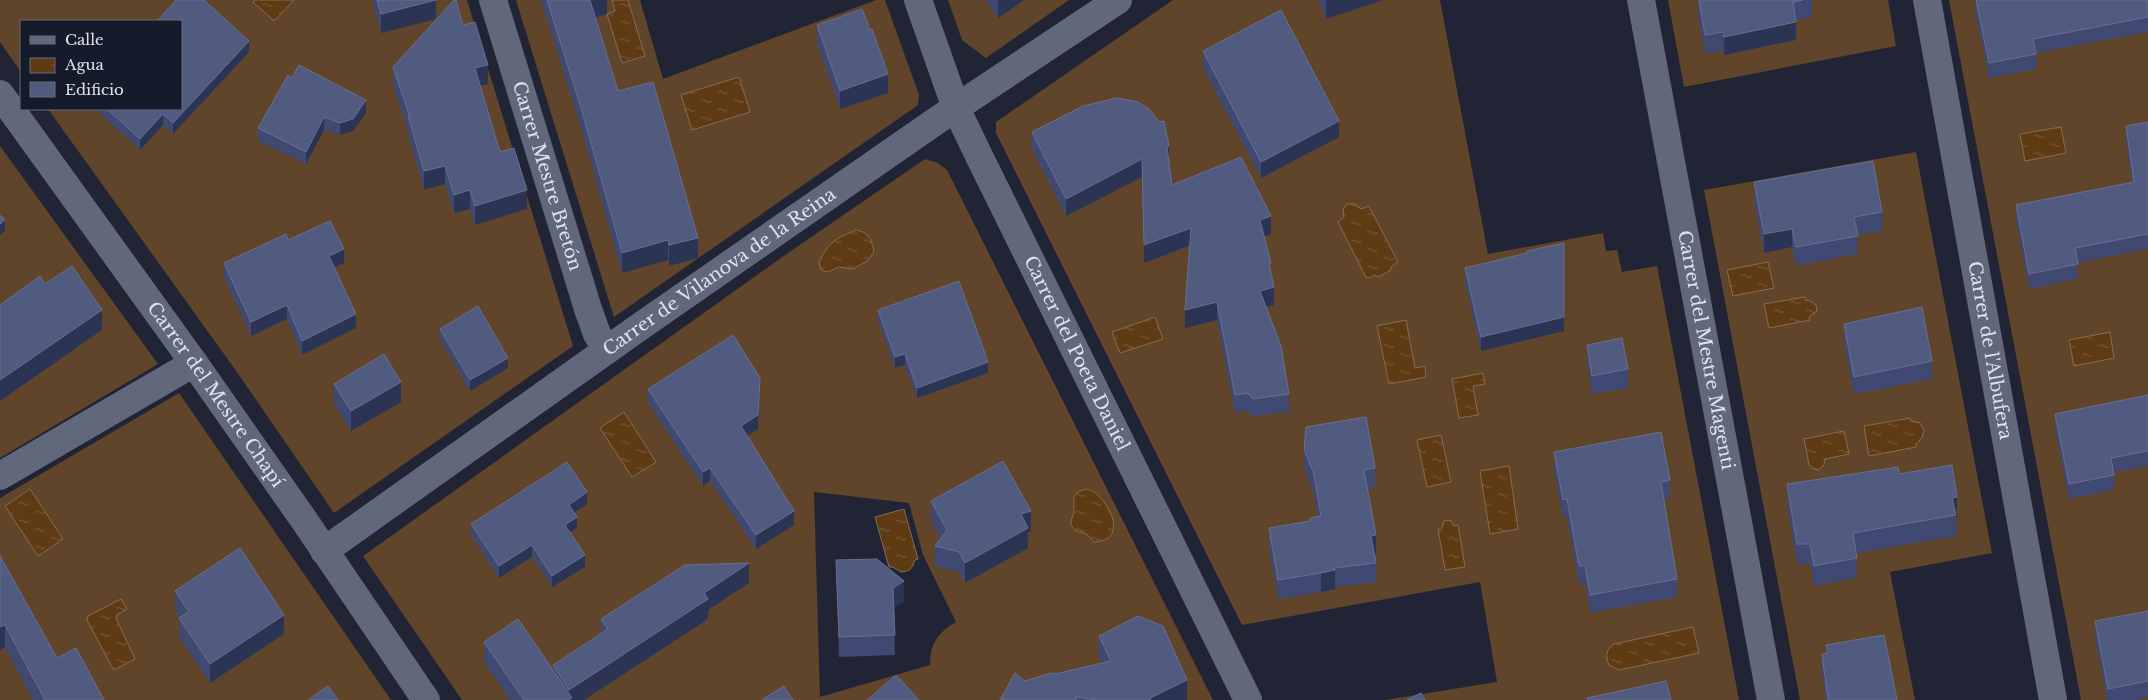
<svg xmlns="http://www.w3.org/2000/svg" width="2148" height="700" font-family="'Libre Baskerville',serif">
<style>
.garden{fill:#60452b;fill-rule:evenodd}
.water{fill:url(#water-ripples);stroke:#856d54}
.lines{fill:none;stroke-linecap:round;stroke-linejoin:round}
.pedestrian{stroke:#62687b;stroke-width:28}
.minor{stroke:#62687b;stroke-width:28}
.wall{fill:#404972}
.shaded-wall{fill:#2c3454}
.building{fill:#515a7f;stroke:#676f91}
.labels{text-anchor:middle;stroke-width:4;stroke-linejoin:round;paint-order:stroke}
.street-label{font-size:18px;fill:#dee2ed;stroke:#161b2b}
</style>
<defs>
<pattern id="water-ripples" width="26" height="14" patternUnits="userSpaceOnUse" patternTransform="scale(1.25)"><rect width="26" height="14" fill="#5f3b13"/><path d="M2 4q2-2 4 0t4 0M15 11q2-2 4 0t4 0" fill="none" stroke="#765736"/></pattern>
</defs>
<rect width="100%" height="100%" fill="#202435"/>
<path class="garden" d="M0,0H467L573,346L334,513L239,375L48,109H181V21H21V72L0,42Z
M516,0H640L663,79L876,0H885L919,95L918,105L614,317Z
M948,0H1069L986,58L962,40Z
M1173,0H1440L1488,254L1603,233L1606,251L1617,250L1622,272L1657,266L1739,700H1385L1497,682L1480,582L1242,625L996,133V122Z
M1668,0H1888L1896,46L1684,87Z
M1949,0H2148V700H2081Z
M0,146L158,364L0,458Z
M1916,152L1992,553L1890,572L1915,700H1800L1704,190Z
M925,159L938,163L947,170L1213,700H462L363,556L788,253ZM814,492L909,503L923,555L956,622C938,632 930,644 930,665L820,697Z
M179,393L391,700H0V498Z"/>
<path class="water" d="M255,0H294L275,20H273L253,2Z
M612,0H628L645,56L622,63L607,14L615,11Z
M739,77L750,112L692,130L681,95Z
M2061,127L2066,153L2025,161L2020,134Z
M1347,204H1355L1361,209L1369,206L1398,262L1391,267V270L1378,277L1375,275L1369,278L1366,277L1338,222L1344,217L1343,209Z
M856,230C870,233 871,239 874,252L867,261L853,269L839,267L828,272L821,270L819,262C829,241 836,239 856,230Z
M1768,262L1774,288L1733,296L1727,270Z
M1805,297V300L1811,301L1816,305L1817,311L1809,317L1810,320L1769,328L1764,304Z
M1155,317L1163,339L1120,353L1112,332Z
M1406,320L1415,368L1425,366L1426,377L1389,384L1377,326Z
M2110,332L2114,358L2074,366L2069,340Z
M1483,373L1485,384L1473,386L1478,415L1459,418L1452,379Z
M624,412L656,462L632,477L600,428Z
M1910,418L1911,421L1920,423L1924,430L1922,438L1916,444V447L1869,456L1864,426Z
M1844,431L1849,454L1825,459L1824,465L1818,470L1812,468L1809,464L1804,439Z
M1441,435L1451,482L1427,487L1417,440Z
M1509,466L1518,529L1490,534L1480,471Z
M30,489L63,539L38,556L5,506Z
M1086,489C1105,491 1133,541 1094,542C1092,540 1089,535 1086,534C1080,531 1075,533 1072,526C1069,520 1074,516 1074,511C1074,498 1071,493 1086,489Z
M904,509L918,559L915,560C912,569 910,571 901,572L893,567H889L875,517Z
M1450,520L1454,526L1458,525L1465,567L1445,570L1438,529L1442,528L1444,521Z
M121,599L127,609L117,615L116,618L135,659L116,669H113L87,620L88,616Z
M1693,627L1699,653L1619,670L1609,665C1605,655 1606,650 1614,644Z"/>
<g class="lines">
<path class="pedestrian" d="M0,476L194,363"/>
<g class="minor">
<path id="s1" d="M493,0L588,309L597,334L607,350"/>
<path id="s2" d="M918,0L956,108L979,156L1248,700"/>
<path id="s3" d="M1641,0L1771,700"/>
<path id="s4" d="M1927,0L2053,700"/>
<path id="s5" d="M0,94L194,363L304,520L426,700"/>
<path id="s6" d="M324,551L638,328L936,121L1118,0"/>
</g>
</g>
<path class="wall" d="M372,0H436L381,33Z
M541,0H607V14L595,17L618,91L698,258L669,266L668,260L622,273L582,131Z
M985,0H1024L998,18Z
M1319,0H1383L1326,19Z
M1698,0H1812V17L1795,20L1796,40L1724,55L1723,50L1705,54L1698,15Z
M1975,0H2148V32L2036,53V69L1989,78L1975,10Z
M463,25L488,84L480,86L500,152L527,209L475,225L470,209L454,213L445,184L424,190L408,135V129L393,86V67Z
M817,25L888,93L840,109L817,43Z
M1203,51L1339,137L1261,178L1203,68Z
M249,52L173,134L163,125L140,150L98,111V109H181Z
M292,78L366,113L353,131L340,135L324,130L306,164L258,141V128Z
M2148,122V249L2077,263L2078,279L2029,289L2016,220V205L2132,182L2126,141V126Z
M1032,132L1169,161L1172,185L1271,234L1264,236L1271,273L1274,305L1266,307L1289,394V412L1253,416L1247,411L1235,413L1217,320L1185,328L1190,246L1144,263L1142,177L1066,216L1032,150Z
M1754,182L1882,212V231L1857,235L1858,254L1796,266L1792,247L1764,253L1754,201Z
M288,240L344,263L335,268L356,328L302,355L287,319L251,336L224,277V263Z
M1465,268L1564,331L1481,351L1465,282Z
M878,310L988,373L917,398L905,365L895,368L878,321Z
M1844,324L1932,361V379L1854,394L1844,342Z
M440,329L508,368L470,391L440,339Z
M1587,345L1628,369V388L1592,394L1587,363Z
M334,384L401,402L351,431L334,404Z
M648,389L760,392L758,429L747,436L794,525L756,549L710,481L703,486L648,403Z
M2148,395V466L2114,472V490L2069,499L2055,428V414Z
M1304,449L1375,468V487L1368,488L1376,554H1374L1376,563V582L1335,587V589L1321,592L1278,599L1269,547V528L1310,521L1318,517L1314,494L1304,468Z
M1554,452L1670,480V498L1664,499L1677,579V597L1590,613L1585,583L1579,584L1567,517H1563L1554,469Z
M1899,474L1957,517L1956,518V536L1856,553L1857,578L1814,586L1810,564H1797L1787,504V484Z
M931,501L1031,531L1028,532V548L965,583L959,572L935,566V546L941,538L931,521Z
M587,504L574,513L577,528L570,533L585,567L552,587L532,557L499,578L471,535V524Z
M0,556L57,658L104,700H33L5,647L0,650Z
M836,560L904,601L894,607L895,655L839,657Z
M749,583L708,610V619L584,700H510L484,662V642L553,670V665L601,633V619Z
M175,591L284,634L210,683L179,637V618H180L175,610Z
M2148,611V697L2135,700H2107L2095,637V621Z
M1099,636L1187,700H1000L1025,681L1102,663L1099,657Z
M1826,645L1897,700H1826L1822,672V654L1826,653Z"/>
<path class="shaded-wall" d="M436,0V19L381,33V14Z
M589,0H607V14L589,19Z
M998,0H1024L998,18Z
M1326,0H1383L1326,19Z
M1796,22V40L1724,55V37Z
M249,41V52L173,134V123Z
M488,65V84L475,87V68Z
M888,74V93L840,109V91Z
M366,100V113L353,131L340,135V123Z
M163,114V125L140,150V139Z
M324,117V130L306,164V152Z
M1339,121V137L1261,178V162Z
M1169,146V164L1167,147Z
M1142,159V177L1066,216V199Z
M445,166V184L424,190V171Z
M470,190V209L454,213V195Z
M527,190V209L475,225V206Z
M1271,216V234L1260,238V220Z
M5,220V231L0,235V224Z
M1191,228V245L1144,263V245Z
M1792,229V247L1764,253V234Z
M698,238V258L669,266V245Z
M668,240V260L622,273V253Z
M344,249V263L329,270V256Z
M1564,256V331L1481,351V337Z
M1274,287V305L1260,308V291Z
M1217,302V320L1185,328V310Z
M287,305V319L251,336V322Z
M102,310V330L0,401V380Z
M356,314V328L302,355V341Z
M905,354V365L895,368V357Z
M508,358V368L470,391V380Z
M988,362V373L917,398V388Z
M760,378L758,429L741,440V426Z
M401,382V402L351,431V411Z
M710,468V481L703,486V472Z
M587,492V504L569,516V505Z
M1957,497V517L1956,518L1952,498Z
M794,511V525L756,549V535Z
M1031,511V531L1028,532V548L965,583V563L1021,514Z
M577,517V528L565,536V525Z
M1376,535V554L1371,555V536Z
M532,545V557L499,578V566Z
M585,555V567L552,587V576Z
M749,563V583L708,610V619L584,700H568L569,690L704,593Z
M1335,570V589L1321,592V573Z
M904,581V601L893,608V588Z
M284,615V634L210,683V664Z
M5,625V647L0,650V627Z
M1187,680V700H1150V698Z"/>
<path class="building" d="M176,0H204L249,41L173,123L163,114L140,139L107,109H181V21H157Z
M377,0H436L381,14Z
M454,0H456L463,25L475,22L488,65L475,68L500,152L514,148L527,190L475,206L470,190L454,195L445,166L424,171L408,116L410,117L393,67Z
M547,0H590L618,91L653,82L698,238L669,245L668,240L622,253L582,111Z
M1699,0H1803L1793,2L1796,22L1724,37L1723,32L1705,35Z
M1976,0H2148V17L2033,39L2036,54L1989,63Z
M862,9L870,30L872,29L888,74L840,91L817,25Z
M1281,10L1339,121L1261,162L1203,51Z
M299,65L366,100L353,119L340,123L324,117L306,152L258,128L288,75L292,78Z
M1117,98L1138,102L1149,109L1159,122L1164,121L1169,146L1167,147L1172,185L1241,157L1271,216L1260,220L1271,263H1269L1274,287L1260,291L1281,346L1289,394L1253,399L1247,393L1235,395L1217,302L1185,310L1191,228L1144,245L1142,159L1066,199L1032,132L1083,106Z
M2148,122V234L2075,248L2078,264L2029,274L2016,205L2134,182L2126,126Z
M1873,161L1882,212L1854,217L1858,236L1796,247L1792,229L1764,234L1754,182Z
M0,215L5,220L0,224Z
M330,221L344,249L329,256L356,314L302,341L287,305L251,322L224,263L286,234L288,240Z
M1564,243V317L1481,337L1465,268L1527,253V251Z
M72,266L102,310L0,380V305L40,276L45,284Z
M959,281L988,362L917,388L905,354L895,357L878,310Z
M478,306L508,358L470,380L440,329Z
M1922,307L1932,361L1854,377L1844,324Z
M733,335L760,378L758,415L741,426L794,511L756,535L710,468L703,472L648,389Z
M1622,338L1628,369L1592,376L1587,345Z
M384,354L401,382L351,411L334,384Z
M2148,395V451L2111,458L2114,475L2069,484L2055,414Z
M1366,417L1375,468L1364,470L1376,535L1371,536L1376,563L1334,568L1335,570L1321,573L1278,580L1269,528L1310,521V518L1321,516L1314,475L1304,449L1306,427Z
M1661,432L1670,480L1661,482L1677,579L1590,595L1585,566H1579L1567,499L1563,500L1554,452Z
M1003,461L1031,511L1021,514L1028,528L965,563L959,552L935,546L947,530L931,501Z
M567,462L587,492L569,505L577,517L565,525L585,555L552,576L532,545L499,566L471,524Z
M1952,465L1957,497L1952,498L1956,515L1853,533L1857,558L1814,566L1810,544H1797L1787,484L1898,467L1899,474Z
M240,548L284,615L210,664L179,618L189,612L175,591Z
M0,556L57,658L76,648L104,700H45L5,625L0,627Z
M877,559L904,581L893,588L895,635L839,637L836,560Z
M749,563L704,593L708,599L569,690L553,665L608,629L601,619L685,565Z
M2148,611V681L2108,689L2095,621Z
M1138,616L1163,626L1187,680L1150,698V700H1096L1076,697V700H1000L1015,673L1025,681L1051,673L1055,674L1111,661L1099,636Z
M518,619L572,698L568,700H524L484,642Z
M1884,635L1897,700H1828L1822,654L1828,653L1826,645Z
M896,675L919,700H867Z
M1666,681L1671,700H1588L1587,698Z
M328,686L338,700H308Z
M784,686L793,700H762Z
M1421,693L1425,700H1407Z"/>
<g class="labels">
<g class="street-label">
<text dy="6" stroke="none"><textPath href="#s1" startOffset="184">Carrer Mestre Bretón</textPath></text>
<text dy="6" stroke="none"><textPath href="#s6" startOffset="484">Carrer de Vilanova de la Reina</textPath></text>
<text dy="6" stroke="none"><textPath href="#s3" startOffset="356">Carrer del Mestre Magenti</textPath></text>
<text dy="6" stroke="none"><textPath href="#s4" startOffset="356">Carrer de l'Albufera</textPath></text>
<text dy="6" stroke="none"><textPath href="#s2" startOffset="388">Carrer del Poeta Daniel</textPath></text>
<text dy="6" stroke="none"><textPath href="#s5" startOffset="370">Carrer del Mestre Chapí</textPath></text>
</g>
</g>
<rect x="20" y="20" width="162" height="90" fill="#161b2b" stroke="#666b79"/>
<rect x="30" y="36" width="25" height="8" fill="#62687b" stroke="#666b79"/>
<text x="65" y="45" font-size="15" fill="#dee2ed">Calle</text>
<rect x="30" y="58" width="25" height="15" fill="url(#water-ripples)" stroke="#666b79"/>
<text x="65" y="70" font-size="15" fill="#dee2ed">Agua</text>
<rect x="30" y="82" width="25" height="15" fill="#515a7f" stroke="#666b79"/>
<text x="65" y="95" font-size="15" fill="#dee2ed">Edificio</text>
</svg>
